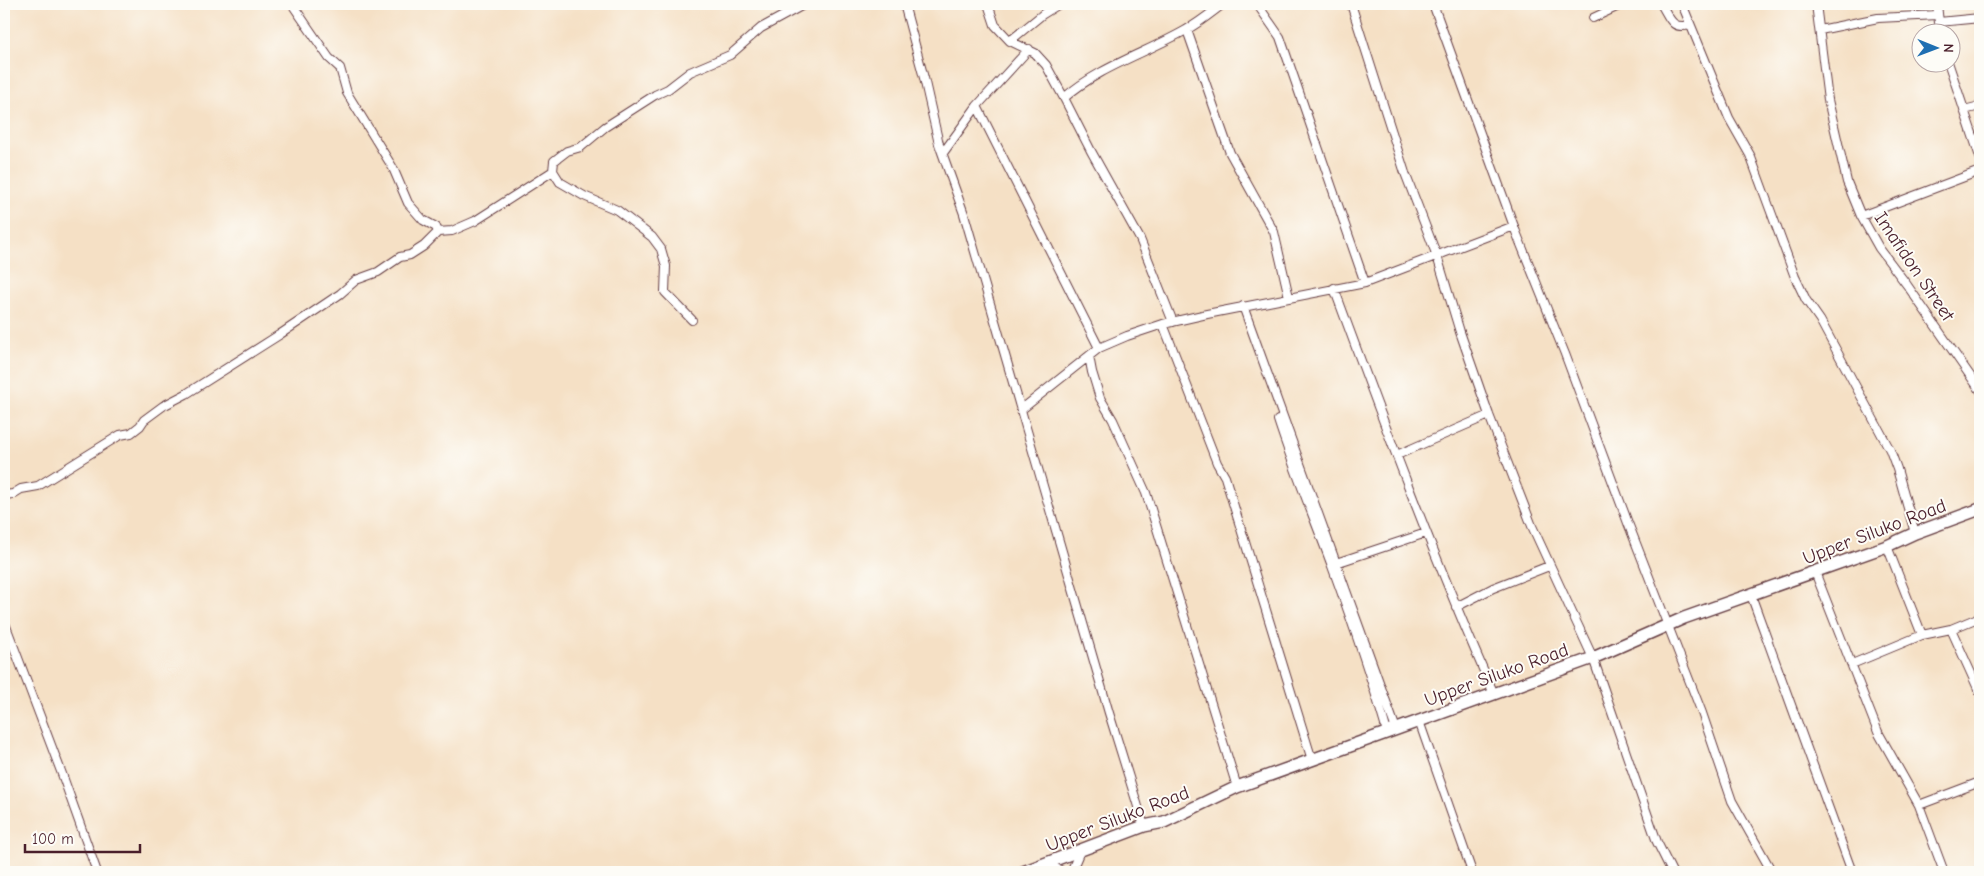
<svg xmlns="http://www.w3.org/2000/svg" width="1984" height="876" font-family="'Comic Neue',sans-serif">
<style>
.lines{fill:none;stroke-linecap:round;stroke-linejoin:round}
.street-casing{stroke:#643c42;stroke-width:10}
.primary-casing{stroke:#643c42;stroke-width:14}
.street{stroke:#fff;stroke-width:8}
.primary{stroke:#fff;stroke-width:11}
.labels{text-anchor:middle;stroke-width:4;stroke-linejoin:round;paint-order:stroke}
.street-label{font-size:19px;fill:#4a1f2b;stroke:#fdfcf7}
</style>
<rect width="100%" height="100%" fill="#fdfcf7"/>
<filter id="ink" filterUnits="userSpaceOnUse"><feTurbulence type="fractalNoise" baseFrequency=".02" numOctaves="2"/><feDisplacementMap in="SourceGraphic" scale="10" xChannelSelector="R" yChannelSelector="G"/><feConvolveMatrix kernelMatrix="1 2 1 2 8 2 1 2 1" color-interpolation-filters="sRGB"/></filter>
<filter id="wash" filterUnits="userSpaceOnUse"><feTurbulence type="fractalNoise" baseFrequency=".0096" numOctaves="4" result="noise"/><feDisplacementMap in="SourceGraphic" scale="20" xChannelSelector="R" yChannelSelector="G"/><feGaussianBlur stdDeviation="1.12" result="paint"/><feColorMatrix in="noise" values="0 0 0 0 0 0 0 0 0 0 0 0 0 0 0 0 0 1.4 0 .05"/><feComposite in="paint" operator="in"/></filter>
<g filter="url(#wash)">
<rect width="100%" height="100%" fill="#f5e0c5"/>
</g>
<g filter="url(#ink)">
<g class="lines">
<defs>
<path id="street" d="M904,4L924,78L939,144L964,214L1109,713L1144,826
M988,4L995,25L1010,41L1035,53L1046,65L1064,98
M1257,4L1280,37L1365,283
M1351,4L1405,173L1437,256L1460,332L1489,415L1532,526L1593,658L1657,842L1672,872
M1433,4L1516,232L1565,354L1628,523L1702,713L1732,801L1772,872
M1661,4C1670,18 1671,30 1690,25
M1682,4L1729,118L1750,155L1795,277L1806,300L1820,320L1890,450L1897,469L1915,533
M1816,4L1828,100L1847,182L1861,216L1879,248L1907,285L1980,390
M1937,4L1940,32
M1593,18L1623,4
M1939,22L1980,18
M1187,30L1230,153L1274,232L1289,297
M1820,30L1878,18L1938,15
M1010,41L1043,14L1059,4
M1948,62L1980,157
M977,106L1099,348L1022,409
M1964,110L1980,106
M943,153L977,106L1029,49
M1861,216L1980,171
M438,232L452,231L475,221L553,171
M1334,288C1384,424 1435,561 1494,694
M1243,306L1396,729
M692,320L665,292L666,266L661,249L652,237L617,210L584,196L560,182L553,171L554,161L567,151L581,147L605,127L655,95L668,89L690,72L730,55L761,28L805,4
M1173,322L1140,239L1091,151L1064,98C1099,67 1146,53 1186,30C1199,23 1211,13 1223,4
M1163,324L1217,463L1225,477L1312,760
M1099,348L1127,336L1163,324L1207,314L1365,283L1514,226
M1089,356L1092,372L1100,398L1113,420L1146,493L1237,787
M1278,420C1294,470 1314,517 1332,566C1352,621 1371,676 1387,732
M1397,455L1489,415
M4,495L13,494L21,489L38,486L120,435L131,433L140,426L144,420L163,406L186,394L279,335L340,294L356,280L378,272L400,257L410,255L424,246L438,232L436,227L423,220L408,203L393,168L347,93L340,68L329,58L292,4
M1887,546L1922,635L1951,629L1980,617
M1333,564L1426,533
M1815,572L1878,732L1919,805L1944,872
M1751,595L1852,872
M1456,607L1493,588L1549,566
M4,621L62,774L97,872
M1951,629L1980,693
M1852,664L1922,635
M1419,721L1472,872
M1919,805L1980,782
M1044,865L1058,869L1063,872
M1071,872L1080,851
M1975,872L1980,871"/>
<path id="primary" d="M1023,872L1144,826L1164,822L1237,787L1593,658L1684,618L1887,546L1915,533L1980,509"/>
</defs>
<use href="#street" class="street-casing"/>
<use href="#primary" class="primary-casing"/>
<use href="#street" class="street"/>
<use href="#primary" class="primary"/>
</g>
</g>
<g class="labels">
<g class="street-label">
<text transform="translate(1915 266) rotate(56)" y="7">Imafidon Street</text>
<text transform="translate(1874 531) rotate(-21)" y="7">Upper Siluko Road</text>
<text transform="translate(1496 674) rotate(-20)" y="7">Upper Siluko Road</text>
<text transform="translate(1117 818) rotate(-21)" y="7">Upper Siluko Road</text>
</g>
</g>
<rect width="1984" height="876" fill="none" stroke="#fdfcf7" stroke-width="20"/>
<g transform="translate(1936 48) rotate(91)"><circle r="24" fill="#fdfcf7" stroke="#b5a4a5"/>
<path d="M0-4L9 19L0 12L-9 19Z" fill="#1f6fb2"/>
<text y="-8" font-size="14" font-weight="bold" text-anchor="middle" fill="#4a1f2b">N</text>
</g>
<path d="M25 844v8h115v-8" fill="none" stroke="#4a1f2b" stroke-width="2.5"/>
<text x="32" y="844" font-size="15" fill="#4a1f2b" stroke="#fdfcf7" stroke-width="4" paint-order="stroke">100 m</text>
</svg>
